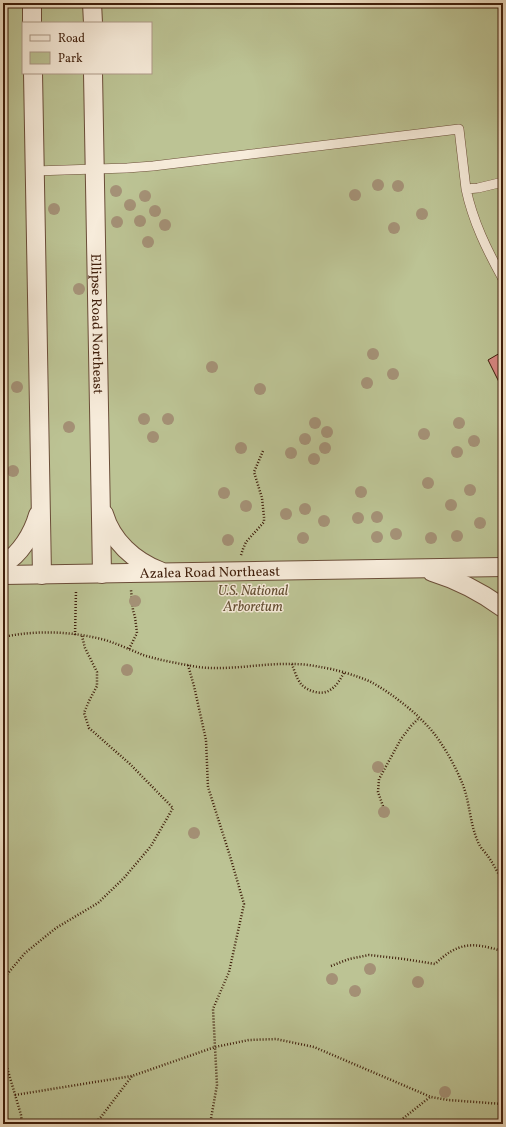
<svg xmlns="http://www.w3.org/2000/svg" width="506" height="1127" font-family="Vollkorn,serif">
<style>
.green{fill:#bcc394;stroke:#7d704f;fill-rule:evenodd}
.building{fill:#d4857f;stroke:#3e1d0a}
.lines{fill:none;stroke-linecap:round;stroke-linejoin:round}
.lane-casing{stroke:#6b4e39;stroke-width:10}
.street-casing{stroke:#6b4e39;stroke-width:20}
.path{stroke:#3e1d0a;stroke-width:2.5;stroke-dasharray:1 2;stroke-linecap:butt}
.lane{stroke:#f7ecdb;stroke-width:9}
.street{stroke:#f7ecdb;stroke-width:18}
.tree{fill:#a49176}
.labels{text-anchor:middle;stroke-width:3;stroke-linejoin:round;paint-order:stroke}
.street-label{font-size:14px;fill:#3e1d0a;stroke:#f7ecdb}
.park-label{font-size:14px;font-style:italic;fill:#644f33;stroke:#f7ecdb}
</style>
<rect width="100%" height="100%" fill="#f2e2c7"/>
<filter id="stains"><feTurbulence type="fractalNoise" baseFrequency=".005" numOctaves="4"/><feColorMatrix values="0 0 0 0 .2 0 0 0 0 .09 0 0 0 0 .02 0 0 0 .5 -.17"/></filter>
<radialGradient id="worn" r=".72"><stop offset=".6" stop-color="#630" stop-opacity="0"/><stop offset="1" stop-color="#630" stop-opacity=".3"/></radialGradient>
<path class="green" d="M3,3H503V1124H3ZM23,23H151V73H23Z"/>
<path class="building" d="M500,353L503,359V380L499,382L488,360Z"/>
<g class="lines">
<defs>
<path id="lane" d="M34,171L127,168L153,166L459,129L466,189
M503,182L478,188L466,189C473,222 487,250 503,279"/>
<g id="street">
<path d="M32,3V23"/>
<path d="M92,3L93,23"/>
<path d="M33,73L42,575"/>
<path id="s1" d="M93,73L102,574"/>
<path d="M104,514C112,541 134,561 160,571"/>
<path d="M3,564C20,555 33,533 38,515"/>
<path d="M432,572C458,580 481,592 503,608"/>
<path id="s2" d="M3,575L503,567"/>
</g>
</defs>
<use href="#lane" class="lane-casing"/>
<use href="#street" class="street-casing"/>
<path class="path" d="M241,555L243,549L246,542L264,522V517L262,498L254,472L263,451
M75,635L76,591
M3,637C37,630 71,631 105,640C118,644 131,650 143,655C159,660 176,663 192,666C225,672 259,663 292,664C301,664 311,665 320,667C335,669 358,676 371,682C393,694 421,716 436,736C447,751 456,768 463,785C470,804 470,824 478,842C480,847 484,851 487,855C493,863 498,873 503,882
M129,649L137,633L135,617L133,610L131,590
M292,664C294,670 297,679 301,684C307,691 322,696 330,690C337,686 340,679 344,673
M384,809L378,792L379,779L401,739L411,726L419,718
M503,946L500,974L503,1006
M331,966L349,959L369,955L404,959L435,964C458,942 472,942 502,951
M3,979L25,953L56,928L98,903L124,878L151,846L173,808L130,764L89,728L84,713L89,701L97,686V672L85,648L82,636
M3,1054L21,1115L22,1124
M15,1095L132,1076L215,1047L213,1009L229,972L244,904L230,856L208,787L206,740L194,686L188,665
M94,1124L101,1117L132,1076
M210,1124L217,1085L215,1047L249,1040L276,1039L314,1047L431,1097L448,1100L503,1104
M396,1124L430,1097"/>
<use href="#lane" class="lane"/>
<use href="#street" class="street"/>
</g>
<g class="tree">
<circle cx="378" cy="185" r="6"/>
<circle cx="398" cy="186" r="6"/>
<circle cx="116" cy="191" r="6"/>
<circle cx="355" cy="195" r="6"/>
<circle cx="145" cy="196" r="6"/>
<circle cx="130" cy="205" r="6"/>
<circle cx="54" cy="209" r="6"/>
<circle cx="155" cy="211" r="6"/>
<circle cx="422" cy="214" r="6"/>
<circle cx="140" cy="221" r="6"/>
<circle cx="117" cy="222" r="6"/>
<circle cx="165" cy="225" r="6"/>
<circle cx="394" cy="228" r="6"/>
<circle cx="148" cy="242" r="6"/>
<circle cx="79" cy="289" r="6"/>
<circle cx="373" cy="354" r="6"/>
<circle cx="212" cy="367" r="6"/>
<circle cx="393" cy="374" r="6"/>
<circle cx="367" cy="383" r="6"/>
<circle cx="17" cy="387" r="6"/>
<circle cx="260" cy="389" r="6"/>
<circle cx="144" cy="419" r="6"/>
<circle cx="168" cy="419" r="6"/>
<circle cx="315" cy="423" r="6"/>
<circle cx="459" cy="423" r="6"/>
<circle cx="69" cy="427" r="6"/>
<circle cx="327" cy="432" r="6"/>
<circle cx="424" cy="434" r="6"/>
<circle cx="153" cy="437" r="6"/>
<circle cx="305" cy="439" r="6"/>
<circle cx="474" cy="441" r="6"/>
<circle cx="241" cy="448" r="6"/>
<circle cx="325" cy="448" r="6"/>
<circle cx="457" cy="452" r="6"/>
<circle cx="291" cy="453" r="6"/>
<circle cx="314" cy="459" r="6"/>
<circle cx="13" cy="471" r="6"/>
<circle cx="428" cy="483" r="6"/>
<circle cx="470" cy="490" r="6"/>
<circle cx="361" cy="492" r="6"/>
<circle cx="224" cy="493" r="6"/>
<circle cx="451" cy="505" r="6"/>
<circle cx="246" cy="506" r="6"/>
<circle cx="305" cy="509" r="6"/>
<circle cx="286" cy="514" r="6"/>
<circle cx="377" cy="517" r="6"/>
<circle cx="358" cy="518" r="6"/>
<circle cx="324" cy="521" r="6"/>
<circle cx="480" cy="523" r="6"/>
<circle cx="396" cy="534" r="6"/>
<circle cx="457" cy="536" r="6"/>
<circle cx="377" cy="537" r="6"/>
<circle cx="303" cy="538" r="6"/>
<circle cx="431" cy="538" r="6"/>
<circle cx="228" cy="540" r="6"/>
<circle cx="135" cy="601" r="6"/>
<circle cx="127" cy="670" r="6"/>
<circle cx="378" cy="767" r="6"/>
<circle cx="384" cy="812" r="6"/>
<circle cx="194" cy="833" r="6"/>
<circle cx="370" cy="969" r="6"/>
<circle cx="332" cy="979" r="6"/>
<circle cx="418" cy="982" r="6"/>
<circle cx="355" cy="991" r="6"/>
<circle cx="445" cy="1092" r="6"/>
</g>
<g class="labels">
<g class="street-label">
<text dy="5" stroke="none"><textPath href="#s1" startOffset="251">Ellipse Road Northeast</textPath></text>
<text dy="5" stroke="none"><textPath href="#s2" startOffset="207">Azalea Road Northeast</textPath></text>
</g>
<g class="park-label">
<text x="253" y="595">U.S. National<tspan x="253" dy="16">Arboretum</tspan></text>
</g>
</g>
<rect width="506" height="1127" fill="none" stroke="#f2e2c7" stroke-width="16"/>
<rect x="4" y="4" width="498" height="1119" fill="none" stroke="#3e1d0a" stroke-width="2"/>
<rect x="8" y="8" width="490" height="1111" fill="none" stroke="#3e1d0a"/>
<rect x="22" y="22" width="130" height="52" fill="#f7ecdb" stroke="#ad9987"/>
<rect x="30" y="35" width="20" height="6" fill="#f7ecdb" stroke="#ad9987"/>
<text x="58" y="42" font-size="12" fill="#3e1d0a">Road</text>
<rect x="30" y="52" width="20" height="12" fill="#bcc394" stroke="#ad9987"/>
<text x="58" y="62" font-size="12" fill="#3e1d0a">Park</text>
<rect width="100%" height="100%" filter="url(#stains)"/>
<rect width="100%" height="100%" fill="url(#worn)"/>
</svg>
